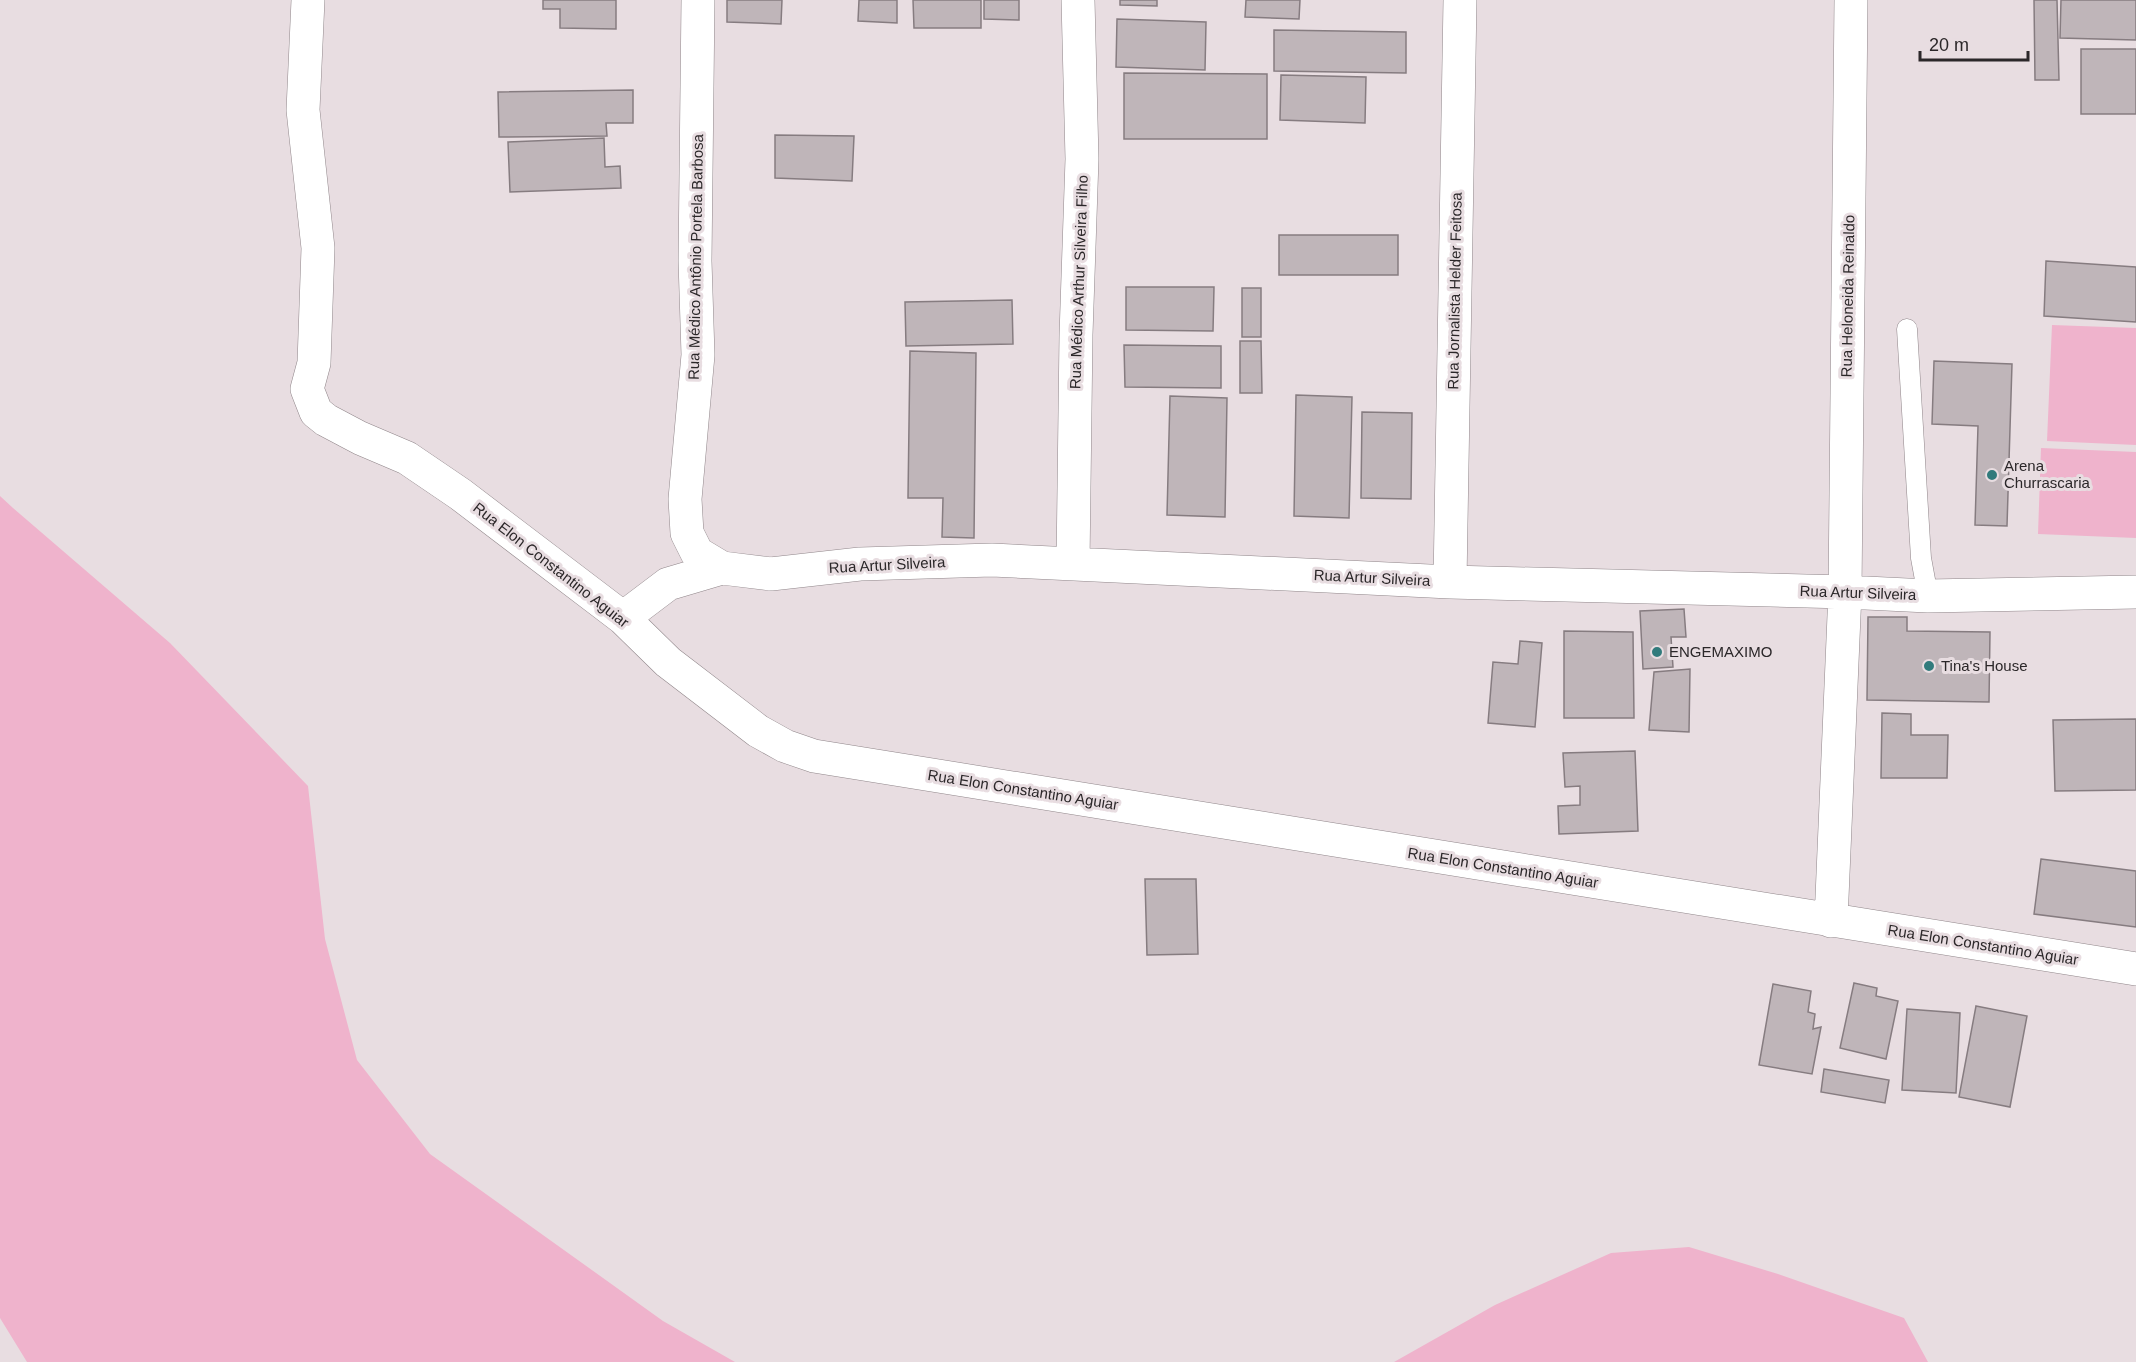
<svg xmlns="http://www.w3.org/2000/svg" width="2136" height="1362" font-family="Arial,sans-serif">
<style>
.green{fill:#efb3cc}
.building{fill:#bfb5b9;stroke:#867c80;stroke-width:1.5}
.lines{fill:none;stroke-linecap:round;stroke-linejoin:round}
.service-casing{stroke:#90868a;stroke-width:21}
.minor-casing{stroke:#90868a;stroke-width:34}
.service{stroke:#fff;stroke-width:20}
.minor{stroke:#fff;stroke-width:33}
.poi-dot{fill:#317b7c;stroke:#e8dde1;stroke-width:2}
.labels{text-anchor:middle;stroke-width:6;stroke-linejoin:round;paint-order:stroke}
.street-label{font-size:15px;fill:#2b2729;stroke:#e8dde1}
.poi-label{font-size:15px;fill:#2b2729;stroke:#e8dde1;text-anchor:start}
</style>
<rect width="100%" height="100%" fill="#e8dde1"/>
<path class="green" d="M2052,325L2136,328V445L2047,441Z
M2041,448L2136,452V538L2038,534Z
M0,496L13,508L170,643L308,786L325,939L357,1060L430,1154L663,1321L735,1362H27L0,1318Z
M1689,1247L1778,1274L1904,1318L1928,1362H1394L1495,1305L1611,1253Z"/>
<path class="building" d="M543,0H616V29L560,28V9H543Z
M727,0H782L781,24L727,22Z
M859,0H897V23L858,21Z
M913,0H981V28H914Z
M984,0H1019V20L984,19Z
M1120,0H1157V6L1120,5Z
M1246,0H1300L1299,19L1245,17Z
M2034,0H2057L2059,80H2035Z
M2061,0H2136V40L2060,38Z
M1117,19L1206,22L1205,70L1116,67Z
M1274,30L1406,32V73L1274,71Z
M2081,49H2136V114H2081Z
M1124,73L1267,74V139H1124Z
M1281,75L1366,77L1365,123L1280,120Z
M633,90V123H606L607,136L499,137L498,92Z
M775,135L854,136L852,181L775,178Z
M604,138L605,167L620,166L621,188L510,192L508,142Z
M1279,235H1398V275H1279Z
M2046,261L2136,267V322L2044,316Z
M1126,287H1214L1213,331L1126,330Z
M1242,288H1261V337H1242Z
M1012,300L1013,344L906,346L905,302Z
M1240,341H1261L1262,393H1240Z
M1124,345L1221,346V388L1125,387Z
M910,351L976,353L974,538L942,537L943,498H908Z
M1934,361L2012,364L2007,526L1975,525L1978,426L1932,424Z
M1296,395L1352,397L1349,518L1294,516Z
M1170,396L1227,398L1225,517L1167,515Z
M1362,412L1412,413L1411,499L1361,498Z
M1684,609L1686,637H1671L1673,667L1643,669L1640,611Z
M1868,617H1907V631L1990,632L1989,702L1867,700Z
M1564,631L1633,632L1634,718H1564Z
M1520,641L1542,643L1535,727L1488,723L1493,662L1518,664Z
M1690,669L1689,732L1649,730L1654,672Z
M1882,713L1911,714V735H1948L1947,778H1881Z
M2136,719V790L2055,791L2053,720Z
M1635,751L1638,831L1559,834L1558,806L1580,805V786L1565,787L1563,753Z
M2041,859L2136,871V927L2034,914Z
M1145,879H1196L1198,954L1147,955Z
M1854,983L1877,988L1876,996L1898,1001L1886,1059L1840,1048Z
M1773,984L1811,991L1808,1012L1815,1014L1813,1029L1821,1027L1812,1074L1759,1065Z
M1976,1006L2027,1016L2010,1107L1959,1097Z
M1907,1009L1960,1013L1956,1093L1902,1090Z
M1824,1069L1889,1080L1885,1103L1821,1092Z"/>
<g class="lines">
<defs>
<path id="service" d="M1907,329L1921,558L1928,596"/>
<path id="minor" d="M308,0L303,110L318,248L314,363L307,389L316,412L326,420L360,438L407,458L460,494L623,618L668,662L758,731L785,746L814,756L2136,969
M698,0L695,261L698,355L685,499L687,533L697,553L722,568
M1073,564L1076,335L1082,159L1078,0
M1450,582L1460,0
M623,618L668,584L722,568L771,574L860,564L992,560L1450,582L1845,592L1928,596L2136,592
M1831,921L1845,592L1851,0"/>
</defs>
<use href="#service" class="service-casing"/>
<use href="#minor" class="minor-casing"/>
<use href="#service" class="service"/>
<use href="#minor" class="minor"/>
</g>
<g class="poi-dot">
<circle cx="1992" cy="475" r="6"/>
<circle cx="1657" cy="652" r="6"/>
<circle cx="1929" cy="666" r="6"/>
</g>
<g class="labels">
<g class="street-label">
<text transform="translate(696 257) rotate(-89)" y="5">Rua Médico Antônio Portela Barbosa</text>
<text transform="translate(1079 282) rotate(-88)" y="5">Rua Médico Arthur Silveira Filho</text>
<text transform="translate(1455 291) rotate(-89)" y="5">Rua Jornalista Helder Feitosa</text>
<text transform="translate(1848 296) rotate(-89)" y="5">Rua Heloneida Reinaldo</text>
<text transform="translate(551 565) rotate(38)" y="5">Rua Elon Constantino Aguiar</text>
<text transform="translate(887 565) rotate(-3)" y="5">Rua Artur Silveira</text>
<text transform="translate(1372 578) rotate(3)" y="5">Rua Artur Silveira</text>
<text transform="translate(1858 593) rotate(2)" y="5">Rua Artur Silveira</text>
<text transform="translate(1023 790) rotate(9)" y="5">Rua Elon Constantino Aguiar</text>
<text transform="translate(1503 868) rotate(9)" y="5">Rua Elon Constantino Aguiar</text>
<text transform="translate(1983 945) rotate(9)" y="5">Rua Elon Constantino Aguiar</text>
</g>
<g class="poi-label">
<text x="2004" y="471">Arena<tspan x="2004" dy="17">Churrascaria</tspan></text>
<text x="1669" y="657">ENGEMAXIMO</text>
<text x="1941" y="671">Tina's House</text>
</g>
</g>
<path d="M1920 51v9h108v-9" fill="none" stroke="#2b2729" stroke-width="3"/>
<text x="1929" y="51" font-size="18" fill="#2b2729" stroke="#e8dde1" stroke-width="4.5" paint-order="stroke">20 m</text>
</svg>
